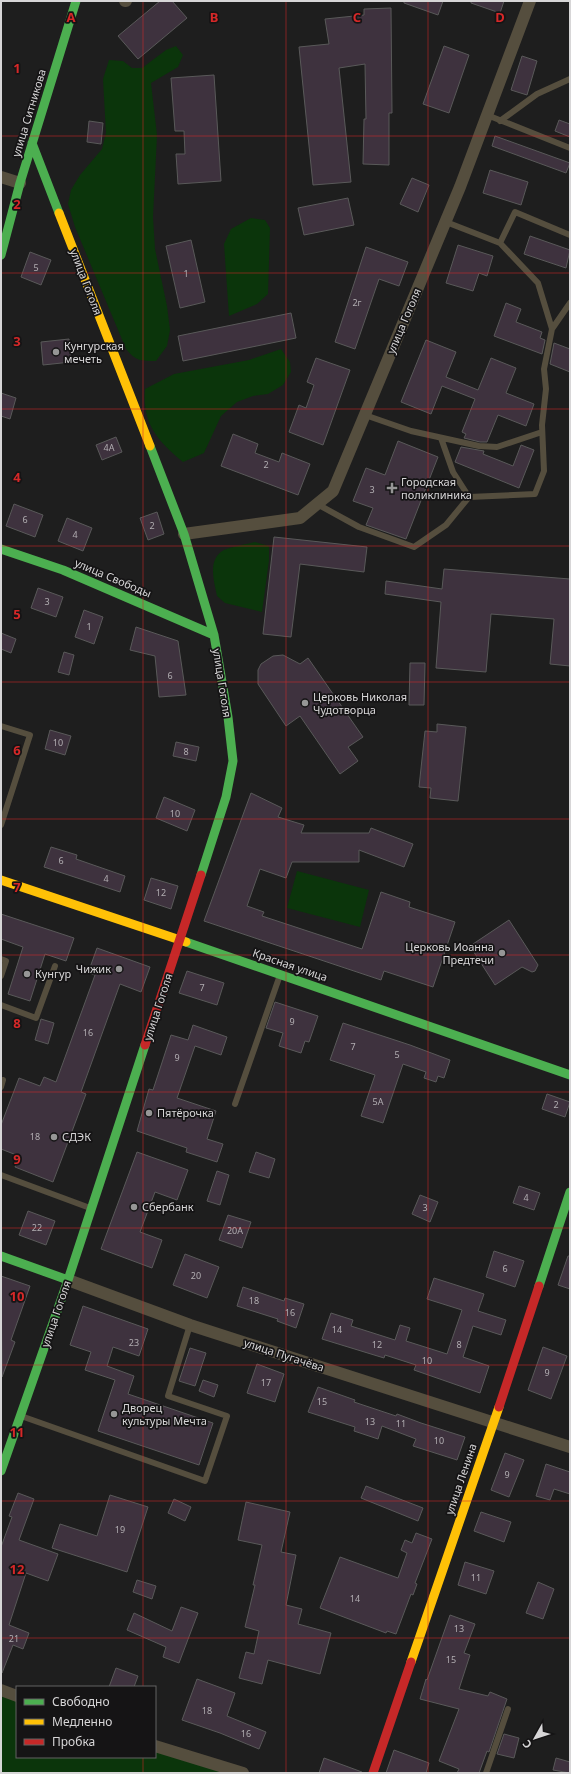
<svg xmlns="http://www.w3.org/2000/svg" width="571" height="1774" font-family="'Noto Sans',sans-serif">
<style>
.green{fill:#0b350b}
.building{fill:#3e323e;stroke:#595959}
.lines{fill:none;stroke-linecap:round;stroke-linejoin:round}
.lane{stroke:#554e3e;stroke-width:6}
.street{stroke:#554e3e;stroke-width:12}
.fast{stroke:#4caf50;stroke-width:9}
.slow{stroke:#ffc107;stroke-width:9}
.jam{stroke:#c62828;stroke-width:9}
.grid{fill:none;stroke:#d62828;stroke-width:1;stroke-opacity:0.55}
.poi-dot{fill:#969696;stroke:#151415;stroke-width:1.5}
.labels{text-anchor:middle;stroke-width:3.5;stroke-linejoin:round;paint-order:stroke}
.number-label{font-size:9px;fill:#b1adb1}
.street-label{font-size:11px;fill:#d7d6d7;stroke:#151415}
.poi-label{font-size:11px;fill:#d7d6d7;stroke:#151415;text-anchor:start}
.grid-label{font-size:13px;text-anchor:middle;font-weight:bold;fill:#d62828;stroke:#151415;stroke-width:3.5;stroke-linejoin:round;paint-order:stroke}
</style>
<rect width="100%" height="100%" fill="#1e1e1e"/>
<path class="green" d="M176,46L183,55L178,67L151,83L157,135L153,217L155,249L167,306L170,330L167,346L156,361C140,361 136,361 126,349L75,227L68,204L71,190L80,175L102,149L106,133L103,79L109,60L123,61L132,68H142L166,50Z
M251,218L265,220L270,228L268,294L257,304L229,316L224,244L231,229Z
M281,349L290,362L291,372L283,385L268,394L253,396L237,402L221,416L204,453L183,462C158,441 142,424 145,389L174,374L249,360Z
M255,542L269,546V560L262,612L225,603L217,596C214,581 207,559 224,550C230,547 247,544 255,542Z
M297,871L369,890L360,927L287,908Z
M1,1695L17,1701V1757H155V1749L228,1773H1Z"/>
<path class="building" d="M160,1H172L187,18L138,59L118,36Z
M404,1H443L438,15L404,3Z
M471,1H504L500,13L471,3Z
M391,8L392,113H389V165L363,164L364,119H366L365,64L339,68L351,182L313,185L299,47L329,44L325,19L364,15V9Z
M444,46L469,55L449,113L423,104Z
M522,56L537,61L527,95L511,90Z
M214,75L221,181L178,184L176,154H185L184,131H175L171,78Z
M559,120L570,124V137L555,131Z
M89,121L103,123L101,144L87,142Z
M495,136L570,163L566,173L492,146Z
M490,170L528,182L521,205L483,193Z
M412,178L429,185L418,212L400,204Z
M348,198L354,225L304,235L298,208Z
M530,236L570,250L566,268L524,254Z
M191,240L205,302L180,308L166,246Z
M458,245L493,256L487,276L479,273L473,291L446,283Z
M366,247L408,262L399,286L379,279L355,349L335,342Z
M30,252L51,260L41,285L21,277Z
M506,303L521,309L516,322L542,332L540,338L545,340L542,354L494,336Z
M291,313L296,338L183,361L178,336Z
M69,339L71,362L43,365L41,342Z
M426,340L456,352L446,377L478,390L491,358L516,368L506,393L534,404L526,426L498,415L487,442H480L464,438L466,434L462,432L475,399L442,386L431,414L401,402Z
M554,343L570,349V372L550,364Z
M316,358L350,370L323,445L289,432L299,405L306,408L314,385L307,382Z
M1,393L16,398L10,419L1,416Z
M233,434L258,444L255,453L279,462L282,453L310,464L298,495L221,466Z
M116,437L122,452L102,460L96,445Z
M398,441L438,457L406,539L366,525L373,508L353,501L366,468L385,475Z
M521,445L534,450L519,488L455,462L461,447L484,451L483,454L513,466Z
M14,504L43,515L35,537L6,526Z
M157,512L164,534L148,540L140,518Z
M67,518L92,528L83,551L58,541Z
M274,537L367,547L364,572L300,564L291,637L263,634Z
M444,569L570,579V666L550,664L554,619L491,614L486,672L436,668L441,602L385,594L386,581L442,589Z
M38,588L63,597L56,617L31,608Z
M84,610L103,617L94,644L75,637Z
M136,627L178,641L186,695L159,697L155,656L130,650Z
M1,633L16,639L11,653L1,649Z
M64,652L74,655L69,675L58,672Z
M283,655L300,664L308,658L363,737L348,747L358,761L340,774L300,716L286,726L258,684V670L261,664L273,656Z
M410,663H425L424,705H409Z
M437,724L466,727L458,801L430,798L431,788L419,787L425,731L437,732Z
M50,730L71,736L65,755L45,749Z
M176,742L199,747L196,761L173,756Z
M251,793L282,808L278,817L304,825L301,833H369L371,828L413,844L404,867L359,850V862H292L286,878L260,869L247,906L264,912L262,916L362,949L381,892L410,902L409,907L455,922L433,987L384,971L381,980L204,921Z
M164,797L195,810L187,831L156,818Z
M51,847L77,855L76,859L125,876L120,892L44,867Z
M151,878L178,886L171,909L144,900Z
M1,914L74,938L66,961L45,954L30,1001L8,994L23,947L1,939Z
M509,920L538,965L535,971L532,972L522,967L495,985L470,946Z
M97,948L150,967L141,992L120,984L81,1092L86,1094L53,1182L15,1167L19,1156L1,1149V1125L19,1078L40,1086L44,1077L56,1082L95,975L88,973Z
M187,971L224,983L217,1005L179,993Z
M275,1002L318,1016L309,1042L305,1041L301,1053L279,1046L283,1033L266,1028Z
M41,1019L54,1023L48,1044L35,1040Z
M343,1023L410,1045L450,1060L444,1078L438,1076L436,1082L424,1078L426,1072L403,1064L383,1123L361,1116L375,1075L330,1060Z
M193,1025L227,1037L221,1055L195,1046L177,1098L216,1111L207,1139L223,1144L217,1162L186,1152L187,1148L137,1131L149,1089L153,1090L171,1035L188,1040Z
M547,1094L570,1102L565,1117L542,1109Z
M137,1152L188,1170L177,1200L155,1192L140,1232L162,1240L152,1268L101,1249Z
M256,1152L275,1159L269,1178L249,1172Z
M217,1171L229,1175L220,1205L207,1201Z
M519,1186L540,1193L534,1210L513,1203Z
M420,1195L438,1202L430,1222L412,1214Z
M28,1211L55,1221L46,1245L19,1235Z
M228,1215L251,1222L242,1248L219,1240Z
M494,1251L524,1261L515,1287L486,1277Z
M185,1254L219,1267L207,1298L173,1285Z
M568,1256H570V1289L558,1285Z
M1,1276L30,1286L11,1340L15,1342L2,1377Z
M434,1278L484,1294L478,1311L506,1320L501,1335L473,1326L463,1357L489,1366L480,1393L414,1370L416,1365L385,1355L384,1358L322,1339L331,1313L353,1320L351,1326L395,1340L400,1325L410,1328L406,1341L447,1354L462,1310L427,1299Z
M243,1287L284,1301L285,1298L304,1304L296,1328L277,1321L278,1319L237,1306Z
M83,1306L148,1329L139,1356L113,1347L107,1366L134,1376L128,1394L213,1423L199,1465L98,1431L115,1380L85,1370L91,1352L70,1345Z
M543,1347L567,1356L551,1399L528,1390Z
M190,1348L206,1353L195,1386L179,1381Z
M257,1364L284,1374L275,1402L247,1393Z
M203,1380L218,1385L214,1397L199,1391Z
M318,1387L355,1400L354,1402L396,1416L397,1414L421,1423L465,1437L457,1460L413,1446L416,1439L382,1426L378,1439L354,1431L355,1427L308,1412Z
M505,1453L524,1460L509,1497L491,1490Z
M546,1464L570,1472V1494L554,1489L550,1500L536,1496Z
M366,1486L423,1508L418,1521L361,1498Z
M18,1493L34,1499L19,1540L58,1554L48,1581L26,1573L9,1625L29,1633L23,1649L13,1645L2,1673L1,1547L12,1517L9,1516Z
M110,1495L148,1507L127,1572L52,1548L60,1524L97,1536Z
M174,1499L191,1507L185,1521L168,1513Z
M246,1502L290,1512L281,1552L296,1555L286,1605L302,1609L298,1624L331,1633L320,1674L268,1660L262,1684L239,1678L246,1652L254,1654L259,1631L245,1627L255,1585H253L262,1545L238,1540Z
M481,1512L511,1522L504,1542L474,1531Z
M416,1533L432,1539L415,1583L417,1584L413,1595L411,1594L396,1634L387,1631L386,1633L320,1608L340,1557L398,1578L407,1553L401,1550L405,1540L412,1543Z
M465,1562L494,1571L486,1594L458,1585Z
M137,1580L156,1586L152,1599L133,1592Z
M538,1582L554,1589L543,1619L526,1613Z
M181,1607L198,1613L179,1663L163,1657L166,1647L127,1630L134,1613L172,1631Z
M450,1615L475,1624L464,1653L470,1655L459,1689L488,1696L490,1692L507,1699L489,1752L487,1751L479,1773H457L459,1769L439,1761L459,1709L420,1699L426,1679L427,1680Z
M116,1668L138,1676L134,1687H109Z
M197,1679L235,1693L227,1716L266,1732L259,1749L220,1733L182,1720Z
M504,1734L519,1738L514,1758L497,1754Z
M394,1750L429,1763L426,1773H386Z
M324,1758L362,1772V1773H319Z
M556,1758L570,1762V1773L553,1770Z"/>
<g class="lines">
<path class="lane" d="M487,115L570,148
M500,121L537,94L570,79
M500,243L515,212L570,235
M552,329L570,303
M365,415L411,431L479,446L497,447L542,432
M441,438L453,472L469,497
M317,504L359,527L414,547L446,525L469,497L535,494L544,471L542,425L546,389L544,369L552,329L538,283L500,243L446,222
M1,726L30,735L1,825
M1,959L6,961L1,976
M1,1005L36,1018L55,966
M1,1087L3,1080
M235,1104L280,975
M1,1175L90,1208
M21,1416L205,1481L227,1416L168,1396L190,1325
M486,1773L508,1709"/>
<path class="street" d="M125,1H126
M1,177L20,183
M184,534L300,518L333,491L460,187L530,1
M68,1280L190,1325L570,1447
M1,1690L17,1696
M155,1746L243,1773"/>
<path class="fast" d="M32,143L59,213
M1,255L20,183L76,1
M150,446L184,534L214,635L228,717L233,761L226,797L201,875
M1,549L63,570L214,635
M186,942L570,1075
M1,1256L68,1280
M539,1286L570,1192
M1,1471L68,1280L145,1045"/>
<path class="slow" d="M59,213L150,446
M1,880L186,942
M411,1662L499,1407"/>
<path class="jam" d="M145,1045L201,875
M499,1407L539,1286
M373,1773L411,1662"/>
</g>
<path class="grid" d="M143,1V1687M286,1V1773M428,1V1773M1,136H570M1,273H570M1,409H570M1,546H570M1,682H570M1,819H570M1,955H570M1,1092H570M1,1228H570M1,1365H570M1,1501H570M1,1638H570M143,1757V1773"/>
<g class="poi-dot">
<circle cx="56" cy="352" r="4"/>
<path d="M390 482h4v4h4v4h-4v4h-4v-4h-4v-4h4z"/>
<circle cx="305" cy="703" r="4"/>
<circle cx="502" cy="953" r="4"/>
<circle cx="119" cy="969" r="4"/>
<circle cx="27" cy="974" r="4"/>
<circle cx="149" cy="1113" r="4"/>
<circle cx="54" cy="1137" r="4"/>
<circle cx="134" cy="1207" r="4"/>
<circle cx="114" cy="1414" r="4"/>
</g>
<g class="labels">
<g class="number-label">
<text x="36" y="271">5</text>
<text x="186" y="277">1</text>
<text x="357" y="306">2г</text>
<text x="109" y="451">4А</text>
<text x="266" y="468">2</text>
<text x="372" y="493">3</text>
<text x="25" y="523">6</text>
<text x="152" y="529">2</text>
<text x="75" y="538">4</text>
<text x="47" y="605">3</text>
<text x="89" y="630">1</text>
<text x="170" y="679">6</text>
<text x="58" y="746">10</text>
<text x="186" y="755">8</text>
<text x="175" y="817">10</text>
<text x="61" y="864">6</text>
<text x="106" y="882">4</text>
<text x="161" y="896">12</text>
<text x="202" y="991">7</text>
<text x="292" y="1025">9</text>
<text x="88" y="1036">16</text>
<text x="353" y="1050">7</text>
<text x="397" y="1058">5</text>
<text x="177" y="1061">9</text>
<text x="378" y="1105">5А</text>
<text x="556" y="1108">2</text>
<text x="35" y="1140">18</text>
<text x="526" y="1201">4</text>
<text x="425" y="1211">3</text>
<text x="37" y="1231">22</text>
<text x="235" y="1234">20А</text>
<text x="505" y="1272">6</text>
<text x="196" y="1279">20</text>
<text x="254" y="1304">18</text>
<text x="290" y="1316">16</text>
<text x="337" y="1333">14</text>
<text x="134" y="1346">23</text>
<text x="377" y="1348">12</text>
<text x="459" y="1348">8</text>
<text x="427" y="1364">10</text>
<text x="547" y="1376">9</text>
<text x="266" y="1386">17</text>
<text x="322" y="1405">15</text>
<text x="370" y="1425">13</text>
<text x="401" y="1427">11</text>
<text x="439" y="1444">10</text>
<text x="507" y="1478">9</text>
<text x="120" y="1533">19</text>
<text x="476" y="1581">11</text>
<text x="355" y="1602">14</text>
<text x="459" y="1632">13</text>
<text x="14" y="1642">21</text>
<text x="451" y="1663">15</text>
<text x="207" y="1714">18</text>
<text x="246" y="1737">16</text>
</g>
<g class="street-label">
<text transform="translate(29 113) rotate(-73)" y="4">улица Ситникова</text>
<text transform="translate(86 282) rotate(69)" y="4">улица Гоголя</text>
<text transform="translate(404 321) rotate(-67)" y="4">улица Гоголя</text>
<text transform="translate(113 578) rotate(23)" y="4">улица Свободы</text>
<text transform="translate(222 683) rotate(81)" y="4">улица Гоголя</text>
<text transform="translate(290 965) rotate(19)" y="4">Красная улица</text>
<text transform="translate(158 1007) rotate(-72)" y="4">улица Гоголя</text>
<text transform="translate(56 1314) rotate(-71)" y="4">улица Гоголя</text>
<text transform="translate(284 1355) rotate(18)" y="4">улица Пугачёва</text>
<text transform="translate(461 1479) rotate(-71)" y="4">улица Ленина</text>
</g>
<g class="poi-label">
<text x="64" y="350">Кунгурская<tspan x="64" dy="13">мечеть</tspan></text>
<text x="401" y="486">Городская<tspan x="401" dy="13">поликлиника</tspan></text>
<text x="313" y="701">Церковь Николая<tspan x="313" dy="13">Чудотворца</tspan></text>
<text x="494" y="951" text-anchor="end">Церковь Иоанна<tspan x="494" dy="13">Предтечи</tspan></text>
<text x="111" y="973" text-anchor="end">Чижик</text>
<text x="35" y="978">Кунгур</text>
<text x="157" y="1117">Пятёрочка</text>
<text x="62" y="1141">СДЭК</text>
<text x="142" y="1211">Сбербанк</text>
<text x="122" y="1412">Дворец<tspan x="122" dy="13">культуры Мечта</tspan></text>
</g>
</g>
<g class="grid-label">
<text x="71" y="22">A</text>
<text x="214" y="22">B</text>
<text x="357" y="22">C</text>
<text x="500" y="22">D</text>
<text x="17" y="73">1</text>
<text x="17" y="209">2</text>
<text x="17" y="346">3</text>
<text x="17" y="482">4</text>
<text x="17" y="619">5</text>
<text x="17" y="755">6</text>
<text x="17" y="892">7</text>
<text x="17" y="1028">8</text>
<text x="17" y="1164">9</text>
<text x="17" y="1301">10</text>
<text x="17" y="1437">11</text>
<text x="17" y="1574">12</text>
</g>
<rect width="571" height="1774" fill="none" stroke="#d7d6d7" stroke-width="4"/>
<rect x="16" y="1686" width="140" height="72" fill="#151415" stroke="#636263"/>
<rect x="24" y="1699" width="20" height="6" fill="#4caf50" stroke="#636263"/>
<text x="52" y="1706" font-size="12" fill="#d7d6d7">Свободно</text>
<rect x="24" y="1719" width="20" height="6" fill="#ffc107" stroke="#636263"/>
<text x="52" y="1726" font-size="12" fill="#d7d6d7">Медленно</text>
<rect x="24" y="1739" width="20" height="6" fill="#c62828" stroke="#636263"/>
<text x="52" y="1746" font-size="12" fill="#d7d6d7">Пробка</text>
<g transform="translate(535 1738) rotate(231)" stroke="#151415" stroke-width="3" paint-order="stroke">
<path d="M0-3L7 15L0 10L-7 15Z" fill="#d7d6d7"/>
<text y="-6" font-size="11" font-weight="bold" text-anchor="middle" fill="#d7d6d7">С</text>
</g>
</svg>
